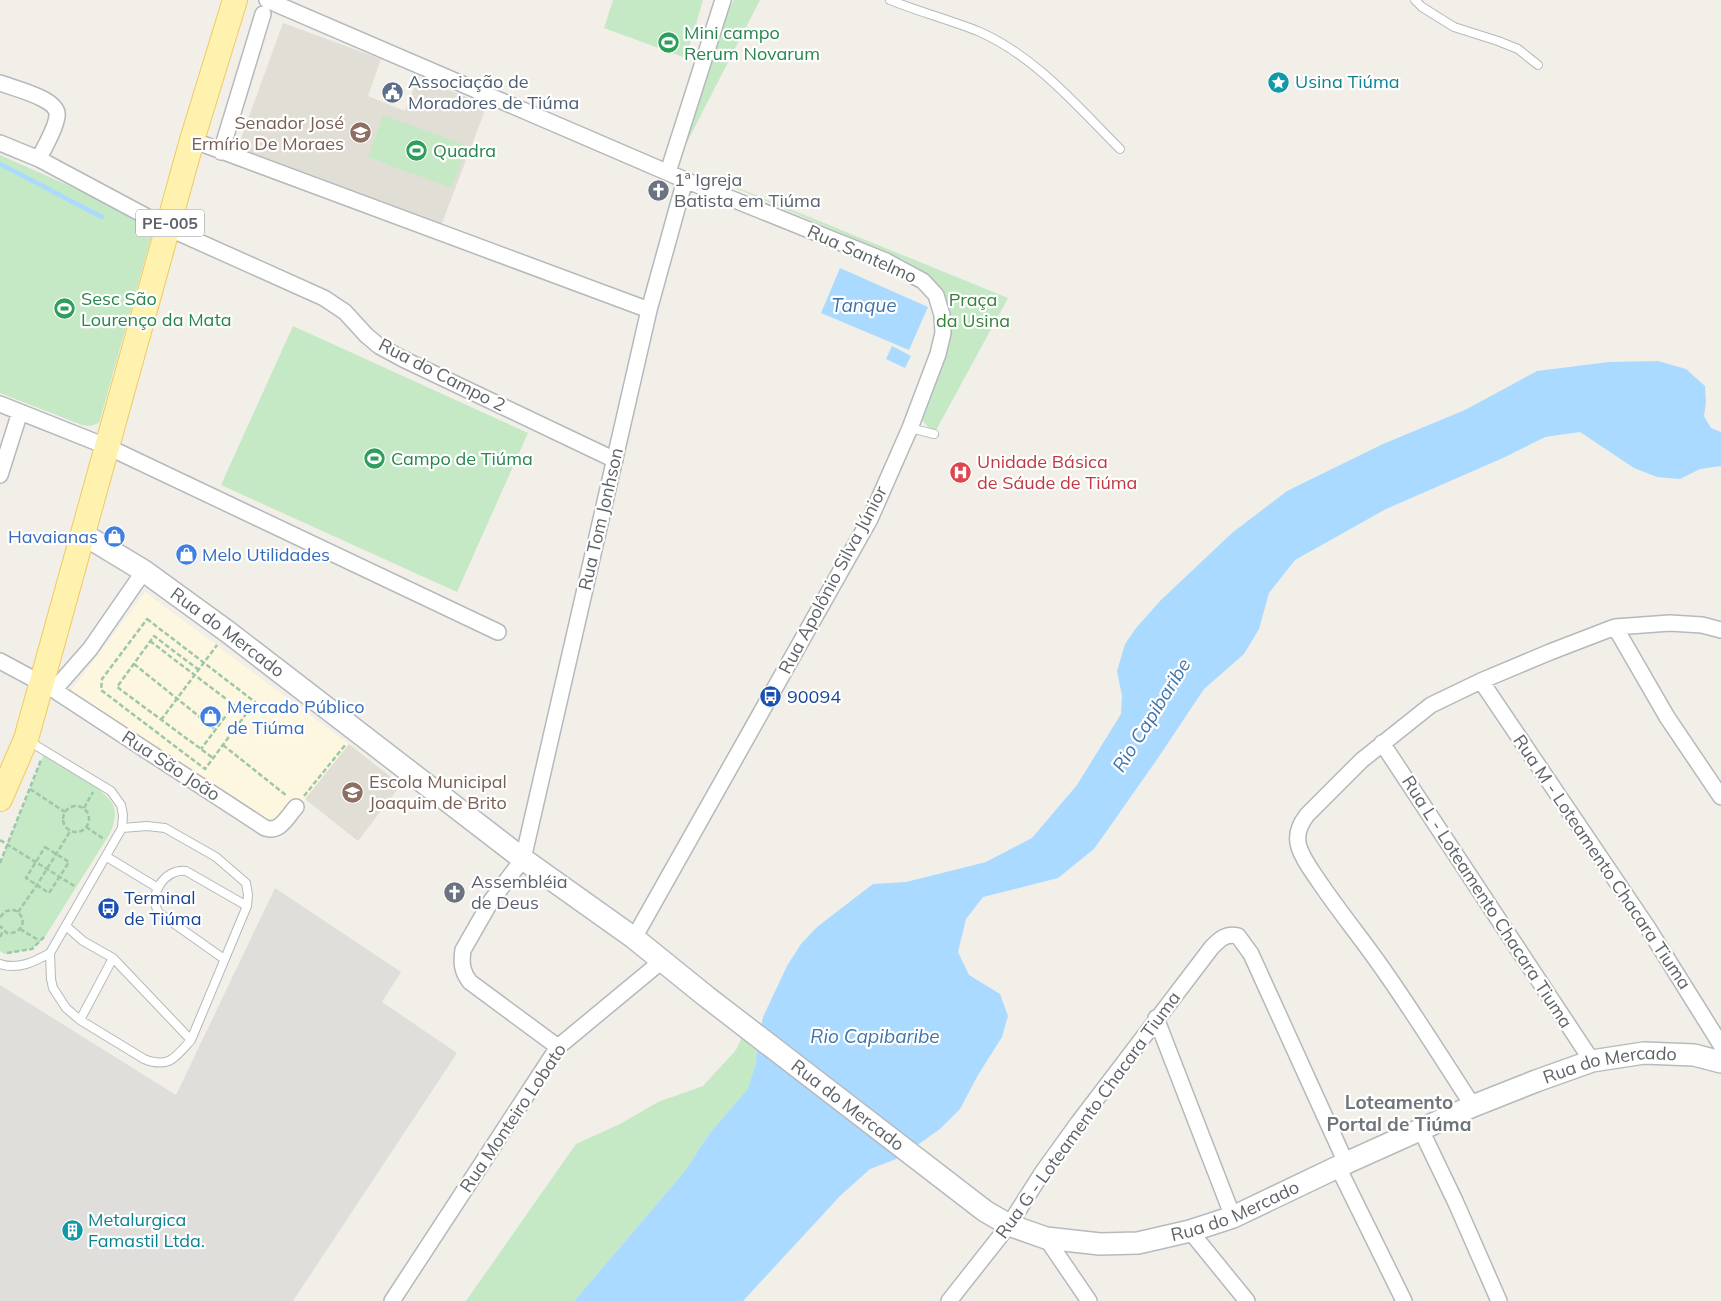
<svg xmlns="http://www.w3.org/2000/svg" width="1721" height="1301" font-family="Mulish,sans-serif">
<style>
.commercial{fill:#fef7e0}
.industrial{fill:#e0deda}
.education{fill:#e1ded6}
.green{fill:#c5e8c5}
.water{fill:#aadaff}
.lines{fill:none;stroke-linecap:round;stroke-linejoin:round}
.stream{stroke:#aadaff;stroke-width:4.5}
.service-casing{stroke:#b5b8bc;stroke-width:10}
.minor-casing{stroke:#b5b8bc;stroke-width:18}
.secondary-casing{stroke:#b6babf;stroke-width:24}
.primary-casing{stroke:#f2c960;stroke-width:26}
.path{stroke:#9cc7a9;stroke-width:2.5;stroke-dasharray:5 2.5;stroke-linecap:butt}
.service{stroke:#fff;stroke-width:8}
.minor{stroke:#fff;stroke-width:15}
.secondary{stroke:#fff;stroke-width:21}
.primary{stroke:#fff2af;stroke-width:24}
.labels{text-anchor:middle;stroke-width:4.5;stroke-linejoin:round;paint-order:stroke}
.shield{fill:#fff;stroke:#8f9295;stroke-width:1}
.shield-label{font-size:16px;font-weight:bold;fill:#5f6368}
.leisure-label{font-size:18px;fill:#27864d;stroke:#fff;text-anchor:start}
.service-label{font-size:18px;fill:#4e5e75;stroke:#fff;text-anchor:start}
.culture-label{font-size:18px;fill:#0d838f;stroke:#fff;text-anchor:start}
.education-label{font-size:18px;fill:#785e54;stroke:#fff;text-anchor:end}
.worship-label{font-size:18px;fill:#5b616d;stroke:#fff;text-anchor:start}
.street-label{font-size:18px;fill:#5f6368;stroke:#fff}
.park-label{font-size:18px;fill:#348238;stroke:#fff}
.health-label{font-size:18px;fill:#be3a42;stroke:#fff;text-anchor:start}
.shop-label{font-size:18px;fill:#366cbe;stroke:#fff;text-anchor:start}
.transit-label{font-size:18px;fill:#164399;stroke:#fff;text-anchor:start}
.water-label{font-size:19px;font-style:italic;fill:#4174aa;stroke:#fff}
.neighbourhood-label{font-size:19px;font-weight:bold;fill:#70757a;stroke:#fff}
</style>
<rect width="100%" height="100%" fill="#f1efe8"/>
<path class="commercial" d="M145,592L349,744L275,838L71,691Z"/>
<path class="industrial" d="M275,888L401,972L382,1002L457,1053L293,1301H0V985L176,1095Z"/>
<path class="education" d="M283,23L381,59L368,96L405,111L418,78L487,105L439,231L235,155Z
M349,744L401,785L358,841L305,799Z"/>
<path class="green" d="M613,0H703L686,58L604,28Z
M734,0H760L685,146L725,16Z
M383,115L467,146L451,188L368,157Z
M0,155L155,224L99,423L90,426L82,425L0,393Z
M694,170L1008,298L934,434L922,420V408L949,313L944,294L923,271L904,260Z
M293,326L528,433L457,592L221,485Z
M44,754C62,765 104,787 113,805C117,815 114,825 109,835L46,935L32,949L5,954L0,951V863Z
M742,1037L757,1045L756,1063L749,1089L709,1134L685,1171L574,1301H466L576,1144L620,1124L658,1102L703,1086L736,1050Z"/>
<path class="water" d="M840,268L928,307L909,350L821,313Z
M892,346L911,356L905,368L886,359Z
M1658,361L1686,369L1705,386L1706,402L1704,416L1711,428L1721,432V466L1700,469L1680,479L1657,477L1634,468L1580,432L1545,437L1503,458L1386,509L1295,560L1269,593L1259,629L1244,654L1204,689L1158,758L1094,849L1058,878L983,897L966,919L958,952L969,975L1000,994L1008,1016L1002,1037L978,1075L960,1109L940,1129L899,1158L870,1169L840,1196L743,1301H574L685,1171L709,1134L748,1089L756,1063L757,1045L763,1017L787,966L801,944L817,927L873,884L906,882L986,862L1032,838L1077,785L1121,714L1122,696L1117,671L1125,644L1136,628L1161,600L1232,533L1287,491L1383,444L1465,410L1537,371L1609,362Z"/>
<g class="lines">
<path class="stream" d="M0,164L102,217"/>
<defs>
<path id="service" d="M890,0C919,12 951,20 980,32C1036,57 1077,106 1120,149
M1415,0L1422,7L1454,27L1498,41L1518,49L1538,65
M910,428L934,434
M27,740L111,791L121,805L123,815L122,828L50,953L51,979L53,988L66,1008L80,1020L144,1059C169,1069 176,1057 191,1040L247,906L248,895L246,883L216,857L165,828L147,826L122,828
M107,857L158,888
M66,926L83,941L113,958L191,1040
M224,959L159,913C147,895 165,868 186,871L247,906
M0,964C18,970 34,962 50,953
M80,1020L113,958"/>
<path id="minor" d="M267,0L685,180L886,261L923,281L936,295L942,315L943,333L938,354L910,428L870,519L634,938
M0,83C13,88 60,99 57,116C56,129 44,147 39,159
M192,140L649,310
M0,143L39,159L168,228L324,298L345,312L366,335L379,346L403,359L615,460
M221,152L263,14
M668,172L723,0
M0,404L108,447L498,632
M0,475L20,412
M1615,627L1667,717L1721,797
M0,661L54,690L265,828C280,833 287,817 296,807
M1481,681L1648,928L1721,1045
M54,690L90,649L144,571
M1382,743L1592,1061
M1156,1018L1233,1217
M558,1047L470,982C462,972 461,963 463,950L491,901L523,859L649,310L685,180
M1473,1106C1445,1063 1417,1018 1387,975C1366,944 1341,914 1320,883C1312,871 1303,860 1299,847C1295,835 1300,824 1307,815L1362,760L1431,705L1481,681L1550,652L1615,627L1670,623L1702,625L1721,630
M1421,1130L1456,1203L1499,1301
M1338,1167L1404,1301
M1190,1231L1247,1301
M1046,1238L1089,1301
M392,1301L558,1047L663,960
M949,1301L1009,1225L1042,1173L1078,1123L1212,947C1220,939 1226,933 1238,936L1251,954L1346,1163"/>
<g id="secondary">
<path id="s1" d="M83,534L144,571L228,632L523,859L634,938L707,997L985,1211L1009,1225L1046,1238L1100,1244L1138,1243L1190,1231L1233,1217L1346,1163L1473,1106L1536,1081L1592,1061L1644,1053L1694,1055L1721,1062"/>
</g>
<path id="primary" d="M0,799L26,739L192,140L235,0"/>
</defs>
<use href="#service" class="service-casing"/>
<use href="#minor" class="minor-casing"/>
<use href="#secondary" class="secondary-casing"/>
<use href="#primary" class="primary-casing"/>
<path class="path" d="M147,619L255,702L205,769L101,690L102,679Z
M150,641L234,705L201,749
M134,664L216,730
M199,670L154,636L117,687L213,758
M161,720L217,645
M223,745L287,796
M30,789L65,812
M304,796L346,744
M63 819a13 13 0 1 1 26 0a13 13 0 1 1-26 0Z
M84,808L93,792
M86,827L104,839
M0,840L76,887
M45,847L69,862L49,893L26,878Z
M0,863L41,760
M18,912L37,885L71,830
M0,917L6,911L14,910C29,917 23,935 7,933L0,926
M20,929L40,941
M0,937L3,931
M7,953L32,949L46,935"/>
<use href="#service" class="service"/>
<use href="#minor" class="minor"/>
<use href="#secondary" class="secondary"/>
<use href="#primary" class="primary"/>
</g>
<defs>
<symbol id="stadium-disc" viewBox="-11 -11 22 22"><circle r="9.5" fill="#2e9e5b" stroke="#fff"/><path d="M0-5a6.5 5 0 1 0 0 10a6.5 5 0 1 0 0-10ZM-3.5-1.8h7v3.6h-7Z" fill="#fff"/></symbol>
<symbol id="sight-disc" viewBox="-11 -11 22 22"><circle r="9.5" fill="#0f9aa8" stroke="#fff"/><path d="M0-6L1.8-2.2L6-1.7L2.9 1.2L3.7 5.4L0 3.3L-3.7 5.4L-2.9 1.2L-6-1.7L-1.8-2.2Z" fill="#fff"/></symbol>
<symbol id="civic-disc" viewBox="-11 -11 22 22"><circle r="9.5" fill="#5c6f8a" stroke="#fff"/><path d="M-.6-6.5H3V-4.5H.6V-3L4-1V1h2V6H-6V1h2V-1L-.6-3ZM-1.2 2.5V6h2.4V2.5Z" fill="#fff"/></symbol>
<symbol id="school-disc" viewBox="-11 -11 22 22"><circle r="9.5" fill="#8d6e63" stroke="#fff"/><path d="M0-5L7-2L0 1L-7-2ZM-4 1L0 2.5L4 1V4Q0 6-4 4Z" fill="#fff"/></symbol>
<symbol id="church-disc" viewBox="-11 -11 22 22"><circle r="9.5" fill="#6b7280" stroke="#fff"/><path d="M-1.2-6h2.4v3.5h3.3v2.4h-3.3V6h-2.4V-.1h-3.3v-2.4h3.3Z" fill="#fff"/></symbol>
<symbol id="hospital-disc" viewBox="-11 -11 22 22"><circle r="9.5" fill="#e0444e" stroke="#fff"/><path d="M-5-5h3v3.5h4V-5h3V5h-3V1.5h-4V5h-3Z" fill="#fff"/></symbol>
<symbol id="shop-disc" viewBox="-11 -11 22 22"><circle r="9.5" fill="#3f7fe0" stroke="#fff"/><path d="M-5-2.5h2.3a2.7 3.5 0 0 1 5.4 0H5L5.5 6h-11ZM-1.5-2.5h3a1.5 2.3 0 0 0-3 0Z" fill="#fff"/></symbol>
<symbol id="bus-disc" viewBox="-11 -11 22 22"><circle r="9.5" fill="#1a4fb4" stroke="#fff"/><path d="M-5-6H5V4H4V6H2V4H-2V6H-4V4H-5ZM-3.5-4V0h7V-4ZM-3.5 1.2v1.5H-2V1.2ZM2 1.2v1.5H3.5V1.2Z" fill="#fff"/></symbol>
<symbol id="building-disc" viewBox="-11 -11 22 22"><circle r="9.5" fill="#0f9aa8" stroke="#fff"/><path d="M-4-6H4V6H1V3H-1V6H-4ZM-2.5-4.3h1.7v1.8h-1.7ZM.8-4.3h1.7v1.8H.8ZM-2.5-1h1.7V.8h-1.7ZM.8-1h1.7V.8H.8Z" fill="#fff"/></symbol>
</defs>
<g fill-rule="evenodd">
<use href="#stadium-disc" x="656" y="30" width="25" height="25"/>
<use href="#sight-disc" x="1266" y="70" width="25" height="25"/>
<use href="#civic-disc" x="380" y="80" width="25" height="25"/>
<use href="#school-disc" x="348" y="120" width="25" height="25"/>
<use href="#stadium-disc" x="404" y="138" width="25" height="25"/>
<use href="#church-disc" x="646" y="178" width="25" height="25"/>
<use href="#stadium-disc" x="52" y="296" width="25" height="25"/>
<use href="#stadium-disc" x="362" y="446" width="25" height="25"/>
<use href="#hospital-disc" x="948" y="460" width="25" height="25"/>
<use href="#shop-disc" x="102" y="524" width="25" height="25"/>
<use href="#shop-disc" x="174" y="542" width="25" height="25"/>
<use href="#bus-disc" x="758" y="684" width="25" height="25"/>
<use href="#shop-disc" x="198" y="704" width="25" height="25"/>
<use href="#school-disc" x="340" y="780" width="25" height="25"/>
<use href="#church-disc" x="442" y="880" width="25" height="25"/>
<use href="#bus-disc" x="96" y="896" width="25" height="25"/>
<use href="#building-disc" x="60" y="1218" width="25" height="25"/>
</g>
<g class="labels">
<rect class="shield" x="136" y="209.5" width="68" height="27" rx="4"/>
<g class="shield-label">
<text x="170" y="229">PE-005</text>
</g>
<g class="leisure-label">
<text x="684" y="39">Mini campo<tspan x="684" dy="21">Rerum Novarum</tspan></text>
<text x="433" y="157">Quadra</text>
<text x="81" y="305">Sesc São<tspan x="81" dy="21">Lourenço da Mata</tspan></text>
<text x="391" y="465">Campo de Tiúma</text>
</g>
<g class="service-label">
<text x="408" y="88">Associação de<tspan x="408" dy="21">Moradores de Tiúma</tspan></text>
</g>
<g class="culture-label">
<text x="1295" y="88">Usina Tiúma</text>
<text x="88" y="1226">Metalurgica<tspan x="88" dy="21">Famastil Ltda.</tspan></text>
</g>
<g class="education-label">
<text x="344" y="129">Senador José<tspan x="344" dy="21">Ermírio De Moraes</tspan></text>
<text x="369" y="788" text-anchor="start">Escola Municipal<tspan x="369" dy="21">Joaquim de Brito</tspan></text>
</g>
<g class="worship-label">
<text x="674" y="186">1ª Igreja<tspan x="674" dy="21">Batista em Tiúma</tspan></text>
<text x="471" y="888">Assembléia<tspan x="471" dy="21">de Deus</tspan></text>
</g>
<g class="street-label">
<text transform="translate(862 254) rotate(24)" y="6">Rua Santelmo</text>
<text transform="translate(442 375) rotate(27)" y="6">Rua do Campo 2</text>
<text transform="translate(601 519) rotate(-77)" y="6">Rua Tom Jonhson</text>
<text transform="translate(833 580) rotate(-62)" y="6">Rua Apolônio Silva Júnior</text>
<text dy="6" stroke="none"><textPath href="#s1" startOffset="175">Rua do Mercado</textPath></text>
<text transform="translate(171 766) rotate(33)" y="6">Rua São João</text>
<text transform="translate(1602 862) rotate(56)" y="6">Rua M - Loteamento Chacara Tiuma</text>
<text transform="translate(1487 902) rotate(57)" y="6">Rua L - Loteamento Chacara Tiuma</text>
<text dy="6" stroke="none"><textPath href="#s1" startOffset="1795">Rua do Mercado</textPath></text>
<text dy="6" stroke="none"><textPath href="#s1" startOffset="955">Rua do Mercado</textPath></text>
<text transform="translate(1088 1115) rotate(-54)" y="6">Rua G - Loteamento Chacara Tiuma</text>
<text transform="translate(513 1118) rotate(-56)" y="6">Rua Monteiro Lobato</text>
<text dy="6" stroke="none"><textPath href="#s1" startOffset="1390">Rua do Mercado</textPath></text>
</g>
<g class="park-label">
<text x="973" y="306">Praça<tspan x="973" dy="21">da Usina</tspan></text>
</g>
<g class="health-label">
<text x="977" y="468">Unidade Básica<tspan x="977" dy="21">de Sáude de Tiúma</tspan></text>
</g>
<g class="shop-label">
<text x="98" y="543" text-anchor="end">Havaianas</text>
<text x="202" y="561">Melo Utilidades</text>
<text x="227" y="713">Mercado Público<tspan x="227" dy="21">de Tiúma</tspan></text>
</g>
<g class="transit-label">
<text x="787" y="703">90094</text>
<text x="124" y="904">Terminal<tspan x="124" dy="21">de Tiúma</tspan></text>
</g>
<g class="water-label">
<text x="864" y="312">Tanque</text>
<text transform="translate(1151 715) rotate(-58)" y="7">Rio Capibaribe</text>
<text x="875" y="1043">Rio Capibaribe</text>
</g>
<g class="neighbourhood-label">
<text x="1399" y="1109">Loteamento<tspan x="1399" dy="22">Portal de Tiúma</tspan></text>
</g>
</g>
</svg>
